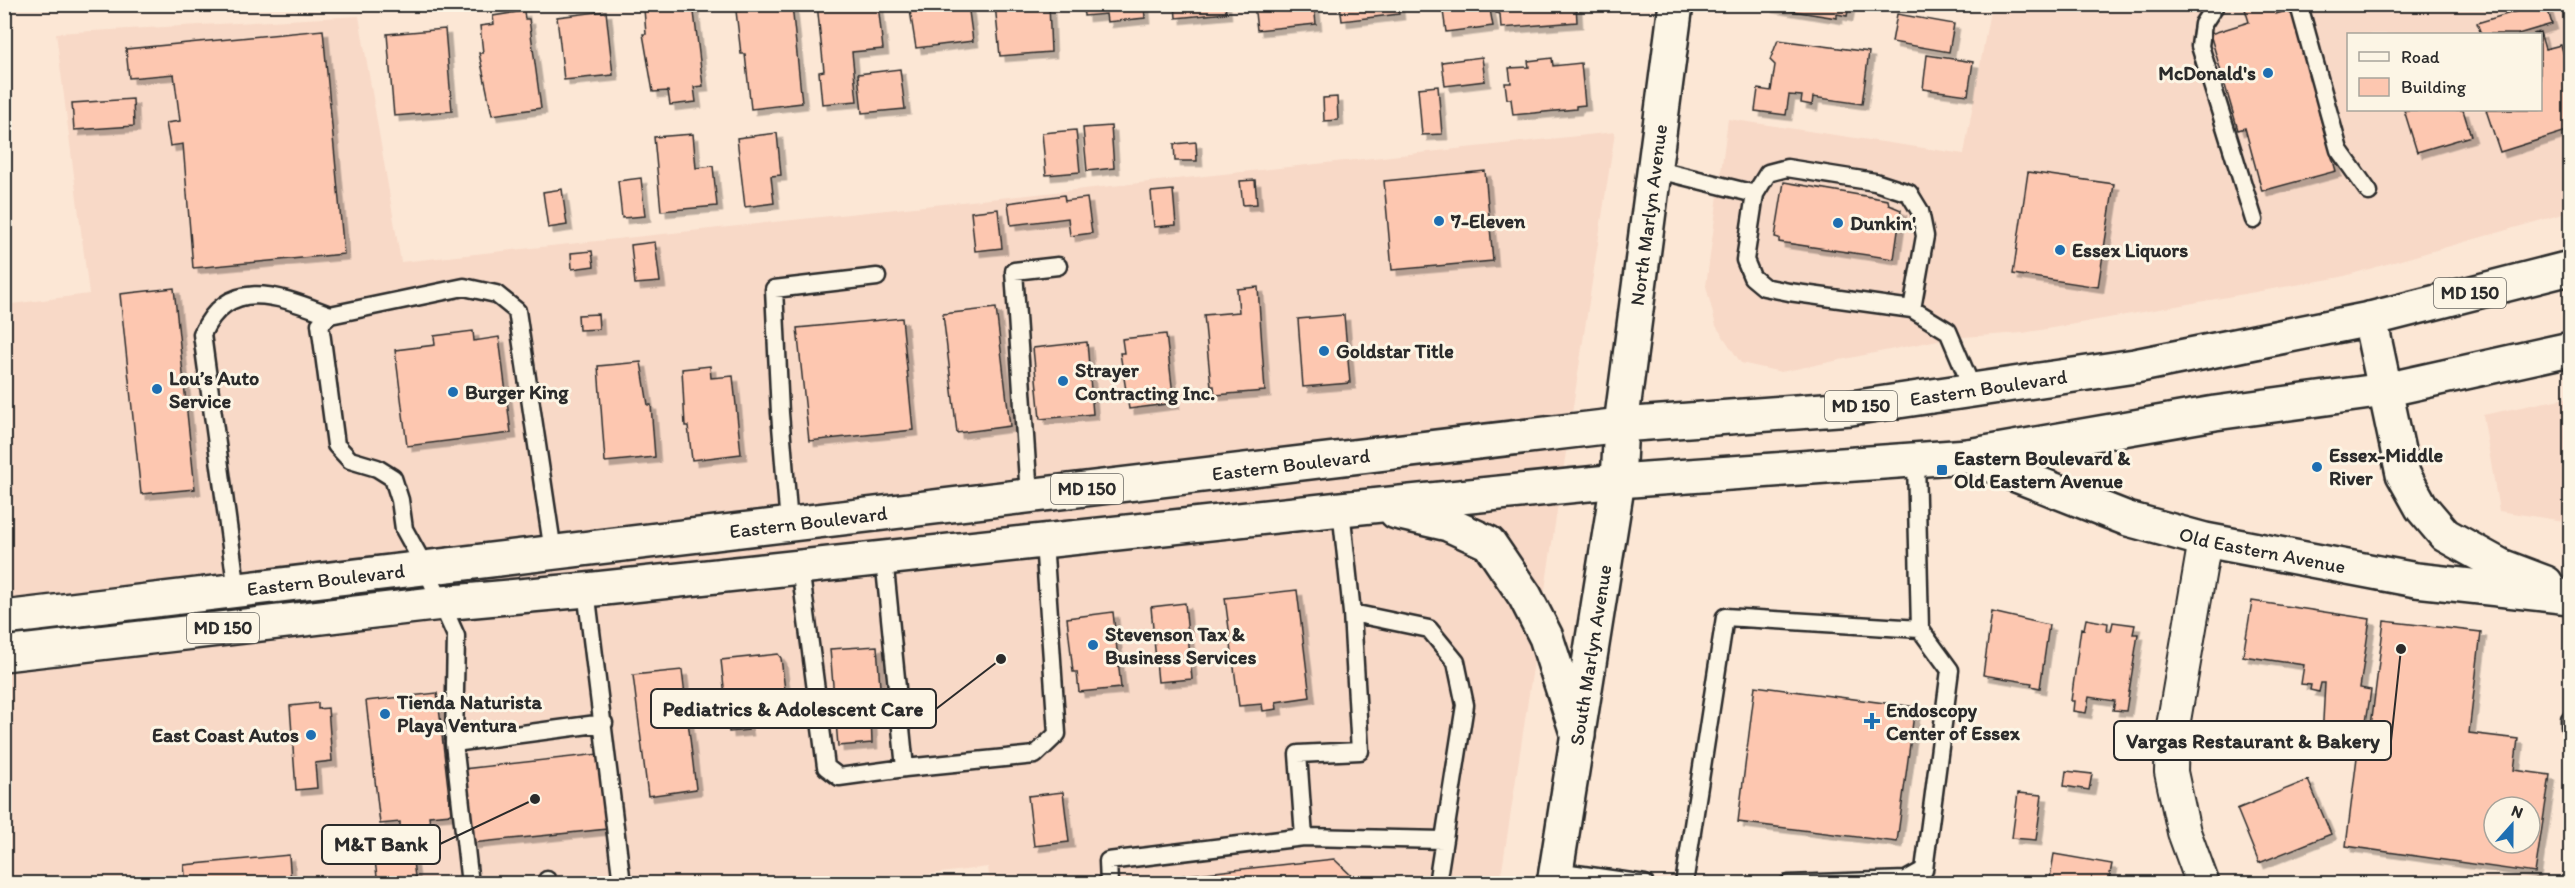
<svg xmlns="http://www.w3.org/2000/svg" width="2575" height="888" font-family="Itim,sans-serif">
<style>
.built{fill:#f8d9c7;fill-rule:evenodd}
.building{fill:#fdc7b0;stroke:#2b2b2b;stroke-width:1.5;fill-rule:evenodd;filter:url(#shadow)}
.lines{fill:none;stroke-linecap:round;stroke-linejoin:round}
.service-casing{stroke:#2b2b2b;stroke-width:21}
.minor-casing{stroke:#2b2b2b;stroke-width:36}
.tertiary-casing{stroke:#2b2b2b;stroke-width:38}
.primary-casing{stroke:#2b2b2b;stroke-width:38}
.service{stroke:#fcf5e5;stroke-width:16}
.minor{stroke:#fcf5e5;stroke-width:32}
.tertiary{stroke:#fcf5e5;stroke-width:33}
.primary{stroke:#fcf5e5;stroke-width:33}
.poi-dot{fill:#1f6fb2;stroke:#fcf5e5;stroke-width:2}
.labels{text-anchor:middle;stroke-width:6;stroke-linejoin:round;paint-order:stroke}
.shield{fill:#fcf5e5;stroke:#6a6863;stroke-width:1.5}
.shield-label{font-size:18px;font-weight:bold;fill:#2b2b2b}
.poi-label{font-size:20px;font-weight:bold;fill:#2b2b2b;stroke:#fcf5e5;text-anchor:start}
.street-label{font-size:20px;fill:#2b2b2b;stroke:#fcf5e5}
.leader{fill:none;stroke:#2b2b2b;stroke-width:2}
.callout-dot{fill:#2b2b2b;stroke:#fcf5e5;stroke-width:2}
.callout{fill:#fcf5e5;stroke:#2b2b2b;stroke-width:2}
.callout-label{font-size:21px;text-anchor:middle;font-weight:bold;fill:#2b2b2b}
</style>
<defs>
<filter id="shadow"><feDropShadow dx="5.5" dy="5.5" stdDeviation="0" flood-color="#0004"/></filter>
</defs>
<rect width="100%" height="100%" fill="#fce7d5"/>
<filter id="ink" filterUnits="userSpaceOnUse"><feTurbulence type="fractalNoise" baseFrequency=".0167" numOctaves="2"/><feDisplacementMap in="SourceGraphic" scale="12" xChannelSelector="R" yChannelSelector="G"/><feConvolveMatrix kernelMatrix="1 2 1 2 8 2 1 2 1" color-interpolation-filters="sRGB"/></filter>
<g filter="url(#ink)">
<path class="built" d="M1991,5H2570V212L2341,277L2023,333L1948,338L1781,372L1741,363L1716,326L1706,286L1728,119L1964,154ZM2348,34H2540V110H2348Z
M359,16L401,262L1615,132L1500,883L990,884L988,867L854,884L5,883L4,305L89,294L56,33Z
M2570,397V522L2499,511L2483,415Z"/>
<path class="building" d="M693,4L703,86L694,87L696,102L670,105L668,91L653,92L643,34H646L644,9Z
M817,4H878L883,49L852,52L857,101L822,104L819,72L824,71Z
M909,4H968L973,41L916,48Z
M995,4H1049L1051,52L1000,56Z
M1083,4H1144L1145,18L1107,22L1106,14L1084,16Z
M1175,4H1225L1226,13L1176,18Z
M1254,4H1314L1316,24L1257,30Z
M1340,4H1398L1399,14L1342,21Z
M1442,4H1489L1493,26L1446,32Z
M1576,4L1577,22L1501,28L1500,14L1496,13L1495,5Z
M1768,4H1838L1849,6L1847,16L1837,14V18L1767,7Z
M2260,4H2274L2276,14L2296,8L2325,112L2319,113L2336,171L2262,191L2245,128L2238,130L2210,34L2249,22L2245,9Z
M2541,4H2546L2552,24L2518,34H2481L2477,23Z
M792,5L802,103L751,109L745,54H741L736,11Z
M524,11L525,19H529L541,108L492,115L479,53H483L480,26L494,24L493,16Z
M606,11L613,75L564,80L557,17Z
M1897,14L1954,24L1949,52L1892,42Z
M445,29L452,111L394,116L387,34Z
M323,30L344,254L193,268L183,144L170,146L166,123L180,121L174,74L129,78L126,49Z
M2540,32L2545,49L2561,45L2570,75V130L2500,152L2486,110H2540V34H2533Z
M1778,40L1869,52L1862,104L1813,97L1812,105L1801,103L1802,96L1789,95L1786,115L1755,111L1758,89L1771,91L1775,65L1770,60Z
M1927,55L1973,62L1968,95L1923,89Z
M1482,57L1485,81L1445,86L1442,62Z
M1552,58L1553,66L1581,63L1585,105L1576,106V109L1513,115L1511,99H1507L1505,83H1511L1509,68L1529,67L1528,61Z
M900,69L905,109L862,113L858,74Z
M1438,86L1442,134L1422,135L1418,88Z
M1337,97L1338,120L1324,121L1323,98Z
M133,99L134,126L74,130L72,103Z
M2404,110H2463L2471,136L2417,152Z
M1111,126L1114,168L1087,171L1083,128Z
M1076,130L1080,172L1046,175L1042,133Z
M777,133L781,175L771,176L774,203L745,207L737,138Z
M693,134L696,168L713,166L717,206L661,211L654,137Z
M1196,142L1197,161H1175L1174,144Z
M1485,171L1493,261L1392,270L1384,181Z
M2028,172L2114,184L2098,287L2013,274Z
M641,178L645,216L622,218L618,181Z
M1255,180L1257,204L1243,205L1240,181Z
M1784,182L1888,200L1889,205L1901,210L1894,259L1779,242V238L1775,237Z
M562,189L567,225L548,228L543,192Z
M1173,190L1176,225L1154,227L1151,192Z
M1064,195L1065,201L1087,198L1092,233L1070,236L1068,218L1011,225L1008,203Z
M998,209L1002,248L975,251L971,212Z
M655,242L660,282L635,284L631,245Z
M592,251L594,266L572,269L571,253Z
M1258,287L1265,391L1215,395L1214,386H1211L1204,315L1239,312L1237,289Z
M174,288L195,489L141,494L120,294Z
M996,308L1010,426L957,433L943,314Z
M598,314L599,329L579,330L578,315Z
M1344,315L1350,383L1303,387L1298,319Z
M902,318L913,430L809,441L797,328Z
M473,331L474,341L499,337L511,433L407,446L395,350L435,345L434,336Z
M1166,334L1174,403L1129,409L1120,353H1124L1122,339Z
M1087,342L1093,414L1040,419L1033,348Z
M641,362L648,405H651L655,457L605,462L598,366Z
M710,366L711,378L733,376L741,454L692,460L688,426H685L682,369Z
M1297,590L1310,697L1276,702L1277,709L1263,711L1262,704L1239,706L1225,598Z
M2252,601L2370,619L2360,688L2371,690L2366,722L2362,721L2358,750L2322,739L2325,683H2321L2319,692L2310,690L2311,685L2301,684L2304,665L2243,656Z
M1185,603L1192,679L1158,682L1151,607Z
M1113,612L1121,688L1079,692L1077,672H1073L1067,618Z
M1992,612L2049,625L2040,688L2031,686L2032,683L1983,675Z
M2086,619L2108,623L2107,631H2111L2113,622L2135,625L2133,634H2138L2126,711L2113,710L2115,701L2089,697L2086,713L2073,711L2074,701H2071L2081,628L2084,629Z
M2384,621L2481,632L2469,733L2518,739L2514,770L2550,775L2535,873L2346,846L2361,725L2371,726ZM2494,807H2530V843H2494Z
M877,646L882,714L871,715L872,743L838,746L830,649Z
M778,654L781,658L788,714L746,719L748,730L729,732L721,660Z
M682,670L696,789L648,796L633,675Z
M1755,686L1915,707L1897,842L1738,822Z
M437,693L441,724L446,723L448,734L442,735L451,814L429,816L430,825L400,828V822L380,824L366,701Z
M318,703V709L328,708L332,761L315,763L317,788L296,790L290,706Z
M599,754L607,829L472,843L463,769Z
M2066,771L2092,774L2089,790L2064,786Z
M2308,780L2331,834L2259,863L2237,809Z
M1063,792L1069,842L1034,846L1028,796Z
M2018,793L2042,795L2036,840L2012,838Z
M409,833L416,884H378L372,838Z
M2054,854L2112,864L2108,884H2049Z
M289,855L291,884H186L184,865Z
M1334,859L1360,884H1133V881Z"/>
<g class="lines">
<defs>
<path id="service" d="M2216,4L2203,24L2200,46L2254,220
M2294,4L2300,9L2339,150L2369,192
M1654,169L1755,194L1745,260L1752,277L1764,287L1789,292L1912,309L1948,331L1973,390
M1755,194L1768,173L1787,168L1875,182L1909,193L1920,211L1925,236L1912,309
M1029,496L1014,271L1058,266
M1341,509L1352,613L1429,629L1456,662L1465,705L1437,884
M789,524L780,413L774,289L877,277
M884,558L905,768
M800,567L826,767L839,777L905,768L1035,755L1057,734L1044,541
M586,590L622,884
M237,591L202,334C230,274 281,297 330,315
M1352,613L1360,751L1298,754L1304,837L1444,840
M2570,719V727
M454,743L604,723
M1556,871L1645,884
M547,880V884
M470,884L454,743L456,636L426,569L404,529L400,500L393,478L377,468L350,460L336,445L320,324L330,315L464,287L496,294L517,311L553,552
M1109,884L1108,861L1304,837
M1684,884L1725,617L1920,629L1916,460
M1788,884L1906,880L1924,870L1950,670L1920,629"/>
<path id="minor" d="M2203,884L2184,832L2171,772L2172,732L2205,540"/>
<g id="tertiary">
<path d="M2370,319L2403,474L2422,508L2445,535L2501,566L2546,583"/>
<path id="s1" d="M1968,456L2128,519L2205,540L2416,580L2570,597"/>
<path id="s2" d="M1554,884L1618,481L1621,425L1676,4"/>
</g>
<g id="primary">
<path d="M1396,512L1448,524L1489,543L1525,596L1546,637L1578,736"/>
<path id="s3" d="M4,618L1621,425L1851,408L2135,366L2370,319L2570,268"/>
<path d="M4,654L442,603L586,590L1341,509L1618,481L1968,456L2215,413L2385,390L2570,349"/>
</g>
</defs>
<use href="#service" class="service-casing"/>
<use href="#minor" class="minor-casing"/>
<use href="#tertiary" class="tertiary-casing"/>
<use href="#primary" class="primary-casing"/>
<use href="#service" class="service"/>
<use href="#minor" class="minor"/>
<use href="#tertiary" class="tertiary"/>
<use href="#primary" class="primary"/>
</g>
</g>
<g class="poi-dot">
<circle cx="2268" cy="73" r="6"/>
<circle cx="1439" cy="221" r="6"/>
<circle cx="1838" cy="223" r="6"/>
<circle cx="2060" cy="250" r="6"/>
<circle cx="1324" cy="351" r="6"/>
<circle cx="1063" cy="381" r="6"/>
<circle cx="157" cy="389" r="6"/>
<circle cx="453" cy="392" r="6"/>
<circle cx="2317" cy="467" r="6"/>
<rect x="1936" y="464" width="12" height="12" rx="3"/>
<circle cx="1093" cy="645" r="6"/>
<circle cx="385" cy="714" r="6"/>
<path d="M1869 712h6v6h6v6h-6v6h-6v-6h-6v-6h6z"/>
<circle cx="311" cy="735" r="6"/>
</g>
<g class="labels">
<g class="shield">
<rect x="2434" y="278" width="72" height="30" rx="4.5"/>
<rect x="1825" y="391" width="72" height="30" rx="4.5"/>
<rect x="1051" y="474" width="72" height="30" rx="4.5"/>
<rect x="187" y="613" width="72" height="30" rx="4.5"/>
</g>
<g class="shield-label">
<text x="2470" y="299">MD 150</text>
<text x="1861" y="412">MD 150</text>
<text x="1087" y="495">MD 150</text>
<text x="223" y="634">MD 150</text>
</g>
<g class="poi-label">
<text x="2256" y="80" text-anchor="end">McDonald's</text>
<text x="1451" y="228">7-Eleven</text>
<text x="1850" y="230">Dunkin'</text>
<text x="2072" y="257">Essex Liquors</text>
<text x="1336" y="358">Goldstar Title</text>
<text x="1075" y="377">Strayer<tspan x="1075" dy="23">Contracting Inc.</tspan></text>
<text x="169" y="385">Lou’s Auto<tspan x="169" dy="23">Service</tspan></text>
<text x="465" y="399">Burger King</text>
<text x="2329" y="462">Essex-Middle<tspan x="2329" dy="23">River</tspan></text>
<text x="1954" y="465">Eastern Boulevard &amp;<tspan x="1954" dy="23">Old Eastern Avenue</tspan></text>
<text x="1105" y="641">Stevenson Tax &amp;<tspan x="1105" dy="23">Business Services</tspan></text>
<text x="397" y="709">Tienda Naturista<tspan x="397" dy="23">Playa Ventura</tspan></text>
<text x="1886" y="717">Endoscopy<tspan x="1886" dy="23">Center of Essex</tspan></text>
<text x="299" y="742" text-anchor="end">East Coast Autos</text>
</g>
<g class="street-label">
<text dy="7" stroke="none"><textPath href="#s2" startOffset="676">North Marlyn Avenue</textPath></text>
<text dy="7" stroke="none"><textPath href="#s3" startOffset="1998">Eastern Boulevard</textPath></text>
<text dy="7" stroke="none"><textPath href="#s3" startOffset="1296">Eastern Boulevard</textPath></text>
<text dy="7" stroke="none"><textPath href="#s3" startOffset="810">Eastern Boulevard</textPath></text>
<text dy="7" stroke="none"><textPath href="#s1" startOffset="310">Old Eastern Avenue</textPath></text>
<text dy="7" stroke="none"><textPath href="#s3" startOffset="324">Eastern Boulevard</textPath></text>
<text dy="7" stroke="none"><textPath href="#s2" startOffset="232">South Marlyn Avenue</textPath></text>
</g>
</g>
<path class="leader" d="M1001 659L936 709M2401 649L2391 741M535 799L440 844"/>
<g class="callout-dot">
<circle cx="1001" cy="659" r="6"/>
<circle cx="2401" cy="649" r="6"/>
<circle cx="535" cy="799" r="6"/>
</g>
<g class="callout">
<rect x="651" y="689" width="285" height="39" rx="6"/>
<rect x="2114" y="721" width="277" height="39" rx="6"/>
<rect x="322" y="825" width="118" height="39" rx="6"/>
</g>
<g class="callout-label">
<text x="793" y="716">Pediatrics &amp; Adolescent Care</text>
<text x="2253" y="748">Vargas Restaurant &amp; Bakery</text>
<text x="381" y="851">M&amp;T Bank</text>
</g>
<rect width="2575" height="888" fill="none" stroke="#fcf5e5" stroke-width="24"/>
<rect x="12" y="12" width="2551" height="864" fill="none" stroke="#2b2b2b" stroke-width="2" filter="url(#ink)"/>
<rect x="2347" y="33" width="195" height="78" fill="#fcf5e5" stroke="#a8a49b" stroke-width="1.5"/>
<rect x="2359" y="52" width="30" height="9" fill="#fcf5e5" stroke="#a8a49b" stroke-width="1.5"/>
<text x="2401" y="63" font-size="18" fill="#2b2b2b">Road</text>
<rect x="2359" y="78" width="30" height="18" fill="#fdc7b0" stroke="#a8a49b" stroke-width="1.5"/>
<text x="2401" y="93" font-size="18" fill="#2b2b2b">Building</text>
<g transform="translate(2512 825) rotate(21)"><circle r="28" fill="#fcf5e5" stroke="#a8a49b" stroke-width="1.5"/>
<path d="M0-4.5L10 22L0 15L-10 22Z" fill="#1f6fb2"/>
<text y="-9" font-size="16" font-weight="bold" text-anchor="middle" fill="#2b2b2b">N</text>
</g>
</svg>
